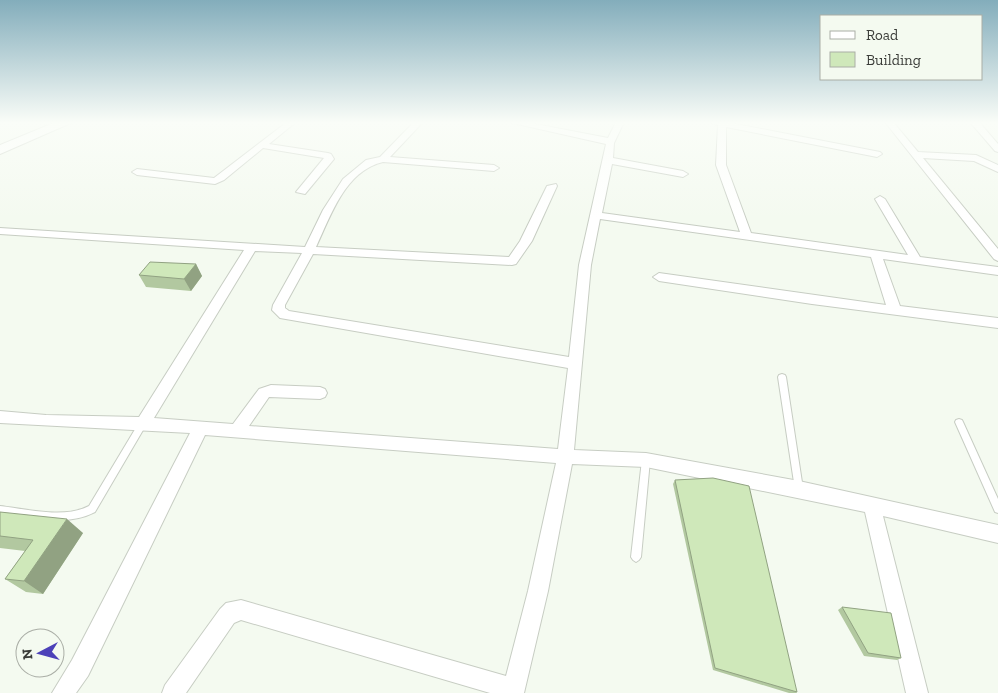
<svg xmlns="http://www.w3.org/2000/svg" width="998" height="693" font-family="'Zilla Slab',serif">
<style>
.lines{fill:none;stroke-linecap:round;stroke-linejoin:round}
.lane-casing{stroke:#c7cdc3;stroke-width:2}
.street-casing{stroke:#c7cdc3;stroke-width:2}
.secondary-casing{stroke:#c7cdc3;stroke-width:2}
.lane{fill:#fff;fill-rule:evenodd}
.street{fill:#fff;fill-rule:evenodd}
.secondary{fill:#fff;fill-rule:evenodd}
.wall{fill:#b2c8a0}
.shaded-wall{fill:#91a282}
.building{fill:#cfe8ba;stroke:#91a282}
</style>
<rect width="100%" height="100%" fill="#f4faf0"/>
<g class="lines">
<defs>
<path id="lane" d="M782,374L785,375L786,377L803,489L802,492L799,493L796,492L795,489L778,377L779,375Z
M959,419L962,420L963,422L998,499V513L995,512L955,422L956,420Z
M143,420L146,421L147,423L146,425L95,512C66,527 31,518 0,514V506C26,509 65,519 89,506L140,421Z
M646,456L649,457L650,460L641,557L639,560L636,562L633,560L631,557L642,460L643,457Z"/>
<path id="street" d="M287,122H296L269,144L328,153L331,154L334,159L305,194L296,192L324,158L263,148L224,180L215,184L137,175L132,172L137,169L214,178Z
M414,122H423L390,157L494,165L499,168L494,171L383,162C345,171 331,215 316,247L509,257L520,241L547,186L556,184L557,186L532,241L516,264L512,265L313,254L285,305V308L289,311L569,357L579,265L606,144L508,122H525L608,138L616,122H624L614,143L613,158L683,171L688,174L683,177L612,164L602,213L740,232L716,165L718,125L709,122H726L880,152L882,154L877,157L726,127V165L751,233L908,255L875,199L880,196L885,199L920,257L998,267V275L883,259L900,306L998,318V328L812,304L659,281L653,277L659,273L886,305L871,257L600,219L591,265L574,450L646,453L799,481L998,525V543L883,516L928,693H906L865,512L646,467L572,464L548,591L524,693H490L241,620L234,623L186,693H162L165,685L220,609L226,603L241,600L506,676L528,591L556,463L205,435L88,676L76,693H52L72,660L190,433L0,423V411L46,415L139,417L244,250L0,234V228L305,247L323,210L343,179L366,160L380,157ZM255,251L302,253L273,305L272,310L280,318L568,368L558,449L249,426L269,397L320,399L325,397L327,393L325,389L320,387L271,385L259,389L233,424L154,418Z
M885,122H893L918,152L976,155L998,165V172L974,161L923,158L998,249V261L994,259Z
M970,122H979L998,144V152L995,151Z"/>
<path id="secondary" d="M56,122H73L0,154V145Z"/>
</defs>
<use href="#lane" class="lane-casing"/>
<use href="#street" class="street-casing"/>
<use href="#secondary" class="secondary-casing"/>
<use href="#lane" class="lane"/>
<use href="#street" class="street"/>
<use href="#secondary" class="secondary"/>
</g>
<path class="wall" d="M196,264L202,276L191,291L146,287L139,275Z
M675,480L797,692L796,693H789L713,670L673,484Z
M0,512L83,533L43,594L26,592L5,579L25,551L0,548Z
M842,607L901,658L897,660L864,656L838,610Z"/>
<path class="shaded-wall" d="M196,264L202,276L191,291L184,279Z
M67,519L83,533L43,594L24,581Z"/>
<path class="building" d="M150,262L196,264L184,279L139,275Z
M713,478L749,486L797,692L715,668L675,480Z
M0,512L67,519L24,581L5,579L33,540L0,536Z
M842,607L891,613L901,658L868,653Z"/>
<linearGradient id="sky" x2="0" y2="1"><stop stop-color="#83adbb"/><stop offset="0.56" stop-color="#fafdf8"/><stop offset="1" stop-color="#fafdf8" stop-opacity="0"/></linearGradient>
<rect width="998" height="219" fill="url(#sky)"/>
<rect x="820" y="15" width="162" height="65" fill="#f4faf0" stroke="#aaaea6"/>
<rect x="830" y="31" width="25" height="8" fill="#ffffff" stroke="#aaaea6"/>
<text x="866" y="40" font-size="15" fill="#3a3c38">Road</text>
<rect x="830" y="52" width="25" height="15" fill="#cfe8ba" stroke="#aaaea6"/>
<text x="866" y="65" font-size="15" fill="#3a3c38">Building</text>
<g transform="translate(40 653) rotate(264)"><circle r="24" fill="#f4faf0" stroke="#aaaea6"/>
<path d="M0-4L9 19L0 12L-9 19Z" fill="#4c41b8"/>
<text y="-8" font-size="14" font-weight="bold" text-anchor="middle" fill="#3a3c38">N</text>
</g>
</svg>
